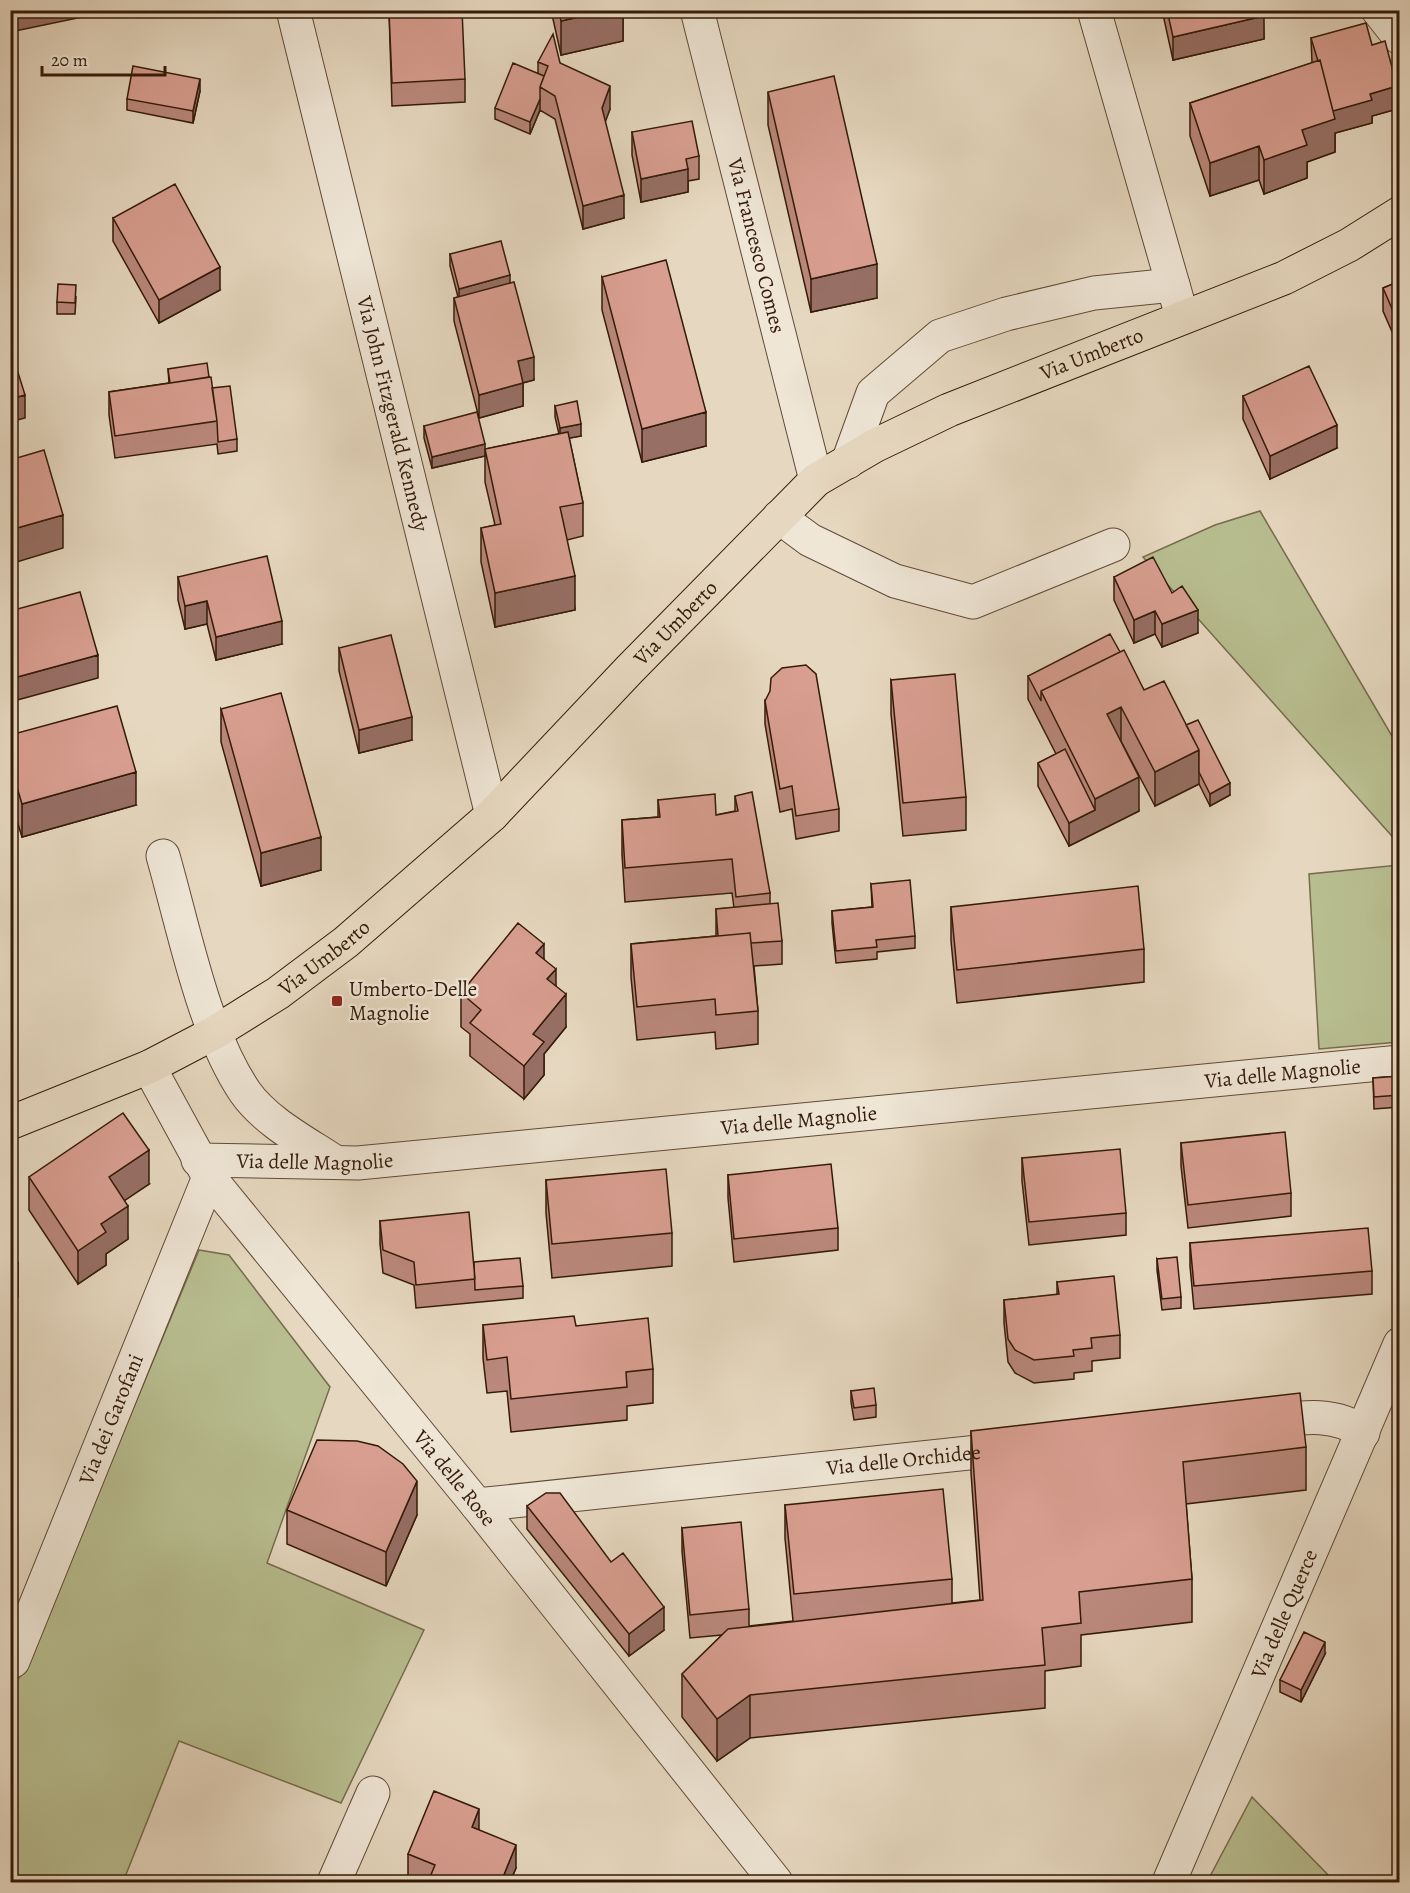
<svg xmlns="http://www.w3.org/2000/svg" width="1410" height="1893" font-family="Alegreya,serif">
<style>
.green{fill:#b8be90;stroke:#766c4c;stroke-width:1.5}
.lines{fill:none;stroke-linecap:round;stroke-linejoin:round}
.minor-casing{stroke:#604a37;stroke-width:35}
.major-casing{stroke:#341a09;stroke-width:35}
.minor{stroke:#efe6d6;stroke-width:33}
.major{stroke:#e6d8c0;stroke-width:33}
.wall{fill:#ba887c;stroke:#341a09;stroke-width:1.5}
.shaded-wall{fill:#976f65;stroke:#341a09;stroke-width:1.5}
.building{fill:#d89e90;stroke:#341a09;stroke-width:1.5}
.poi-dot{fill:#8f2418;stroke:#efe6d6;stroke-width:2}
.labels{text-anchor:middle;stroke-width:5;stroke-linejoin:round;paint-order:stroke}
.street-label{font-size:21px;fill:#341a09;stroke:#efe6d6}
.poi-label{font-size:21px;fill:#341a09;stroke:#efe6d6;text-anchor:start}
</style>
<rect width="100%" height="100%" fill="#e6d8c0"/>
<filter id="stains"><feTurbulence type="fractalNoise" baseFrequency=".00333" numOctaves="4"/><feColorMatrix values="0 0 0 0 .2 0 0 0 0 .09 0 0 0 0 .02 0 0 0 .5 -.17"/></filter>
<radialGradient id="worn" r=".72"><stop offset=".6" stop-color="#630" stop-opacity="0"/><stop offset="1" stop-color="#630" stop-opacity=".3"/></radialGradient>
<path class="green" d="M1260,511L1399,748V844L1143,557L1215,525Z
M1399,865V1042L1319,1049L1309,874Z
M199,1250L229,1255L330,1387L267,1563L424,1630L341,1803L179,1741L123,1882H11L10,1688L24,1672Z
M1252,1797L1335,1882H1207Z"/>
<g class="lines">
<defs>
<g id="minor">
<path id="s1" d="M293,10L492,815"/>
<path id="s2" d="M697,10L816,480"/>
<path d="M1094,10L1179,306"/>
<path d="M1378,10L1400,38"/>
<path d="M848,462L873,393L940,336L1006,314L1094,293L1173,285"/>
<path d="M779,517L810,540L895,581L973,602L1113,545"/>
<path d="M163,856C184,929 203,1030 245,1092C266,1122 305,1142 335,1162"/>
<path id="s3" d="M149,1067L209,1177L477,1505L776,1882"/>
<path id="s4" d="M198,1160L358,1163L1400,1062"/>
<path d="M1258,1423C1293,1419 1333,1409 1363,1433"/>
<path id="s5" d="M477,1505L1016,1448"/>
<path id="s6" d="M13,1661L209,1177"/>
<path d="M334,1882L373,1793"/>
<path id="s7" d="M1169,1882L1400,1344"/>
</g>
<g id="major">
<path id="s8" d="M10,1123L149,1067L214,1033L278,993L346,942L492,815L630,669L816,480L876,445L949,410L1284,278L1349,245L1400,213"/>
</g>
</defs>
<use href="#minor" class="minor-casing"/>
<use href="#major" class="major-casing"/>
<use href="#minor" class="minor"/>
<use href="#major" class="major"/>
</g>
<path class="wall" d="M551,10H623V41L561,55Z
M1162,10H1263L1264,39L1173,60Z
M389,11L465,79V102L392,106Z
M1311,38L1372,45L1397,109L1372,116V123L1335,133V152L1307,162V178L1264,194L1259,180L1210,196L1190,136V103L1312,63Z
M538,62L560,63L610,109L605,121L624,218L583,229L555,119L540,110L530,134L495,119V108L538,73Z
M200,91L193,123L127,110V99Z
M768,92L877,298L811,312L768,125Z
M632,132L699,156V179L688,181V192L641,202L632,155Z
M113,218L220,290L159,323L113,241Z
M450,254L510,283L534,380L523,383V406L479,418L454,321V298L458,297L450,266Z
M602,277L706,446L642,462L602,310Z
M1400,281V350L1383,311V288Z
M76,297L75,314H57V302Z
M168,369L209,377L212,388L237,439V451L218,454L217,444L115,458L109,415V392L169,383Z
M1243,396L1337,448L1270,479L1243,419Z
M555,406L581,436L569,438L583,503V536L567,540L575,610L495,627L481,562V528L495,525L485,482V449L559,434L555,417Z
M424,426L485,456L432,468L424,438Z
M178,577L282,644L216,660L207,624L185,629L178,600Z
M1114,577L1172,593L1198,633L1162,647L1155,634L1134,643L1114,600Z
M339,648L412,740L359,753L339,671Z
M1120,652L1144,690L1186,725L1230,795L1210,806L1199,784L1155,806L1121,741L1139,811L1069,846L1038,786V763L1056,754L1028,699V676Z
M891,680L966,797V830L903,836L891,714Z
M765,701L839,809V831L796,839L792,809L780,812L765,724Z
M221,709L321,870L261,886L221,742Z
M10,735L136,805L22,837L10,798Z
M735,796L770,893V904L782,941V964L754,966L758,1011V1044L716,1049L715,1032L637,1040L631,977V944L716,936V909L734,908L732,893L625,902L622,854V820L658,817V800L716,815L735,811Z
M871,884L915,936V948L877,952V959L836,963L832,923V911L872,907Z
M951,907L1144,949V982L957,1003L951,941Z
M544,959L556,986L566,1027L544,1054V1075L524,1099L470,1056V1034L461,1027V993Z
M1400,1076V1107L1374,1109L1373,1078Z
M1181,1143L1291,1193V1216L1188,1228L1181,1166Z
M1022,1158L1126,1213V1235L1029,1245L1022,1181Z
M728,1175L838,1228V1250L734,1262L728,1198Z
M29,1177L149,1184L124,1200L128,1239L106,1254V1265L78,1284L29,1210Z
M546,1180L672,1233V1266L552,1278L546,1213Z
M380,1221L474,1262L523,1286V1298L416,1308L414,1285L383,1273L380,1244Z
M1190,1243L1372,1271V1294L1194,1309L1190,1266Z
M1157,1259L1181,1297V1308L1162,1310L1157,1270Z
M1057,1282L1120,1335V1358L1092,1361V1371L1074,1373V1379L1034,1383L1015,1373L1008,1362L1004,1323V1300L1057,1295Z
M483,1325L576,1326L653,1369V1403L627,1406V1420L511,1432L507,1391L487,1393L483,1358Z
M851,1391L876,1405V1417L854,1420L851,1402Z
M971,1431L1306,1447V1490L1186,1504L1192,1579V1622L1081,1635V1666L1045,1671V1708L750,1738L717,1761L682,1717V1674L722,1635L690,1638L682,1551V1528L749,1609V1626L793,1621L785,1538V1505L952,1579V1603L980,1600L971,1473Z
M527,1506L611,1562L664,1630L629,1656L527,1529Z
M287,1510L417,1515L386,1586L287,1544Z
M1325,1654L1301,1702L1280,1692V1680Z
M479,1830L516,1868L510,1882H421L408,1877V1854Z"/>
<path class="shaded-wall" d="M10,10H102V13L10,32Z
M609,10H623V41L561,55V21Z
M1264,16V39L1173,60V37Z
M200,79V91L193,123V111Z
M610,86V109L602,131V108Z
M1397,86V109L1372,116V123L1335,133V152L1307,162V178L1264,194V160L1302,130L1332,111L1370,94Z
M540,99V110L530,134V122Z
M1259,146V180L1210,196V163Z
M688,169V192L641,202V179Z
M624,195V218L583,229V206Z
M877,264V298L811,312V279Z
M220,267V290L159,323V300Z
M510,275V287L459,300V289Z
M534,357V380L518,384V361Z
M523,383V406L479,418V395Z
M25,395V418L10,422V399Z
M706,412V446L642,462V429Z
M581,424V436L560,440V428Z
M1337,425V448L1270,479V456Z
M485,444V456L432,468V457Z
M63,515V548L10,564V530Z
M575,576V610L495,627V593Z
M207,601V624L185,629V606Z
M1198,610V633L1162,647V624Z
M1155,611V634L1134,643V620Z
M282,621V644L216,660V637Z
M98,655V678L10,702V679Z
M1121,707V741L1107,748V714Z
M412,717V740L359,753V730Z
M1199,750V784L1155,806V772Z
M136,772V805L22,837V804Z
M1139,777V811L1069,846V823L1095,810V799Z
M1230,783V795L1210,806V794Z
M321,837V870L261,886V853Z
M544,944V978L536,953Z
M556,969V1002L547,979Z
M566,994V1027L544,1054V1075L524,1099V1066L533,1034Z
M149,1150V1184L109,1211V1177Z
M128,1206V1239L106,1254V1265L78,1284V1251L101,1224Z
M18,1263V1297L10,1302V1269Z
M417,1481V1515L386,1586V1552Z
M664,1607V1630L629,1656V1634Z
M1325,1642V1654L1301,1702V1690Z
M750,1695V1738L717,1761V1719Z
M479,1809V1832L472,1827Z
M516,1845V1868L510,1882H501Z"/>
<path class="building" d="M417,10H462L465,79L392,83L389,11Z
M559,10H609L561,21Z
M1167,10H1263L1264,16L1173,37Z
M1366,23L1372,45L1385,41L1397,86L1370,94L1372,100L1333,111L1320,60L1318,61L1311,38Z
M553,34L560,63L610,86L602,108L624,195L583,206L555,96L540,87L548,66L538,62Z
M1320,60L1335,119L1302,130L1307,145L1264,160L1259,146L1210,163L1190,103Z
M513,63L544,76L540,87V99L530,122L495,108Z
M133,66L200,79L193,111L127,99Z
M834,76L877,264L811,279L768,92Z
M692,121L699,156L686,159L688,169L641,179L632,132Z
M175,184L220,267L159,300L113,218Z
M501,241L510,275L459,289L450,254Z
M666,260L706,412L642,429L602,277Z
M1400,281V327L1383,288Z
M514,282L534,357L518,361L523,383L479,395L454,298Z
M58,284L76,285L75,303L57,302Z
M10,347L25,395L10,399Z
M207,363L209,377L170,383L168,369Z
M1309,366L1337,425L1270,456L1243,396Z
M211,377L217,421L115,436L109,392Z
M230,386L237,439L218,442L217,421L212,388Z
M577,401L581,424L560,428L555,406Z
M477,412L485,444L432,457L424,426Z
M568,432L583,503L560,507L575,576L495,593L481,528L501,524L485,449Z
M44,450L63,515L10,530V460Z
M267,556L282,621L216,637L207,601L185,606L178,577Z
M1153,557L1172,593L1182,586L1198,610L1162,624L1155,611L1134,620L1114,577Z
M80,592L98,655L10,679V611Z
M1110,634L1120,652L1041,691V701L1028,676Z
M391,635L412,717L359,730L339,648Z
M1124,650L1144,690L1164,681L1199,750L1155,772L1121,707L1107,714L1139,777L1095,799L1041,691Z
M806,665L816,674L839,809L796,816L792,786L780,789L765,701L770,691L771,678L782,668Z
M955,674L966,797L903,803L891,680Z
M281,693L321,837L261,853L221,709Z
M117,706L136,772L22,804L10,764V735Z
M1198,720L1230,783L1210,794L1199,772V750L1186,725Z
M1065,749L1095,810L1069,823L1038,763Z
M752,792L770,893L736,897L732,859L625,868L622,820L660,817L658,800L715,794L716,815L738,811L735,796Z
M910,880L915,936L876,940L877,947L836,951L832,911L873,907L871,884Z
M1138,886L1144,949L957,970L951,907Z
M778,903L782,941L751,943L750,933L718,936L716,909Z
M518,923L544,944L536,953L556,969L547,979L566,994L533,1034L544,1042L524,1066L470,1023L481,1010L461,993Z
M750,933L758,1011L716,1015L715,999L637,1007L631,944Z
M1400,1076V1095L1374,1097L1373,1078Z
M123,1113L149,1150L109,1177L128,1206L101,1224L106,1232L78,1251L29,1177Z
M1285,1132L1291,1193L1188,1205L1181,1143Z
M1120,1149L1126,1213L1029,1222L1022,1158Z
M831,1164L838,1228L734,1239L728,1175Z
M666,1169L672,1233L552,1244L546,1180Z
M469,1212L475,1279L416,1285L414,1262L383,1250L380,1221Z
M1368,1228L1372,1271L1194,1286L1190,1243Z
M10,1253L18,1263L10,1269Z
M1177,1257L1181,1297L1162,1299L1157,1259Z
M520,1258L523,1286L475,1290L474,1262Z
M1114,1276L1120,1335L1091,1338L1092,1348L1073,1350L1074,1356L1034,1360L1015,1350L1008,1339L1004,1300L1059,1294L1057,1282Z
M574,1316L576,1326L648,1318L653,1369L626,1372L627,1387L511,1399L507,1357L487,1360L483,1325Z
M874,1388L876,1405L854,1408L851,1391Z
M1300,1393L1306,1447L1183,1462L1192,1579L1079,1592L1081,1623L1042,1628L1045,1665L750,1695L717,1719L682,1674L728,1629L983,1600L971,1431Z
M317,1440L357,1441L378,1446L403,1464L417,1481L386,1552L287,1510Z
M943,1489L952,1579L794,1594L785,1505Z
M546,1493H560L611,1562L623,1553L664,1607L629,1634L527,1506Z
M741,1522L749,1609L690,1615L682,1528Z
M1304,1632L1325,1642L1301,1690L1280,1680Z
M434,1791L479,1809L472,1827L516,1845L501,1882H428L435,1865L408,1854Z"/>
<rect class="poi-dot" x="331" y="995" width="12" height="12" rx="3"/>
<g class="labels">
<g class="street-label">
<text dy="7" stroke="none"><textPath href="#s2" startOffset="243">Via Francesco Comes</textPath></text>
<text dy="7" stroke="none"><textPath href="#s8" startOffset="1347">Via Umberto</textPath></text>
<text dy="7" stroke="none"><textPath href="#s1" startOffset="416">Via John Fitzgerald Kennedy</textPath></text>
<text dy="7" stroke="none"><textPath href="#s8" startOffset="843">Via Umberto</textPath></text>
<text dy="7" stroke="none"><textPath href="#s8" startOffset="357">Via Umberto</textPath></text>
<text dy="7" stroke="none"><textPath href="#s4" startOffset="1089">Via delle Magnolie</textPath></text>
<text dy="7" stroke="none"><textPath href="#s4" startOffset="603">Via delle Magnolie</textPath></text>
<text dy="7" stroke="none"><textPath href="#s4" startOffset="117">Via delle Magnolie</textPath></text>
<text dy="7" stroke="none"><textPath href="#s6" startOffset="261">Via dei Garofani</textPath></text>
<text dy="7" stroke="none"><textPath href="#s5" startOffset="429">Via delle Orchidee</textPath></text>
<text dy="7" stroke="none"><textPath href="#s3" startOffset="514">Via delle Rose</textPath></text>
<text dy="7" stroke="none"><textPath href="#s7" startOffset="292">Via delle Querce</textPath></text>
</g>
<g class="poi-label">
<text x="349" y="996">Umberto-Delle<tspan x="349" dy="24">Magnolie</tspan></text>
</g>
</g>
<rect width="1410" height="1893" fill="none" stroke="#e6d8c0" stroke-width="36"/>
<rect x="12" y="12" width="1386" height="1869" fill="none" stroke="#341a09" stroke-width="3"/>
<rect x="18" y="18" width="1374" height="1857" fill="none" stroke="#341a09" stroke-width="1.5"/>
<path d="M42 66v9h123v-9" fill="none" stroke="#341a09" stroke-width="3"/>
<text x="51" y="66" font-size="18" fill="#341a09" stroke="#efe6d6" stroke-width="4.5" paint-order="stroke">20 m</text>
<rect width="100%" height="100%" filter="url(#stains)"/>
<rect width="100%" height="100%" fill="url(#worn)"/>
</svg>
